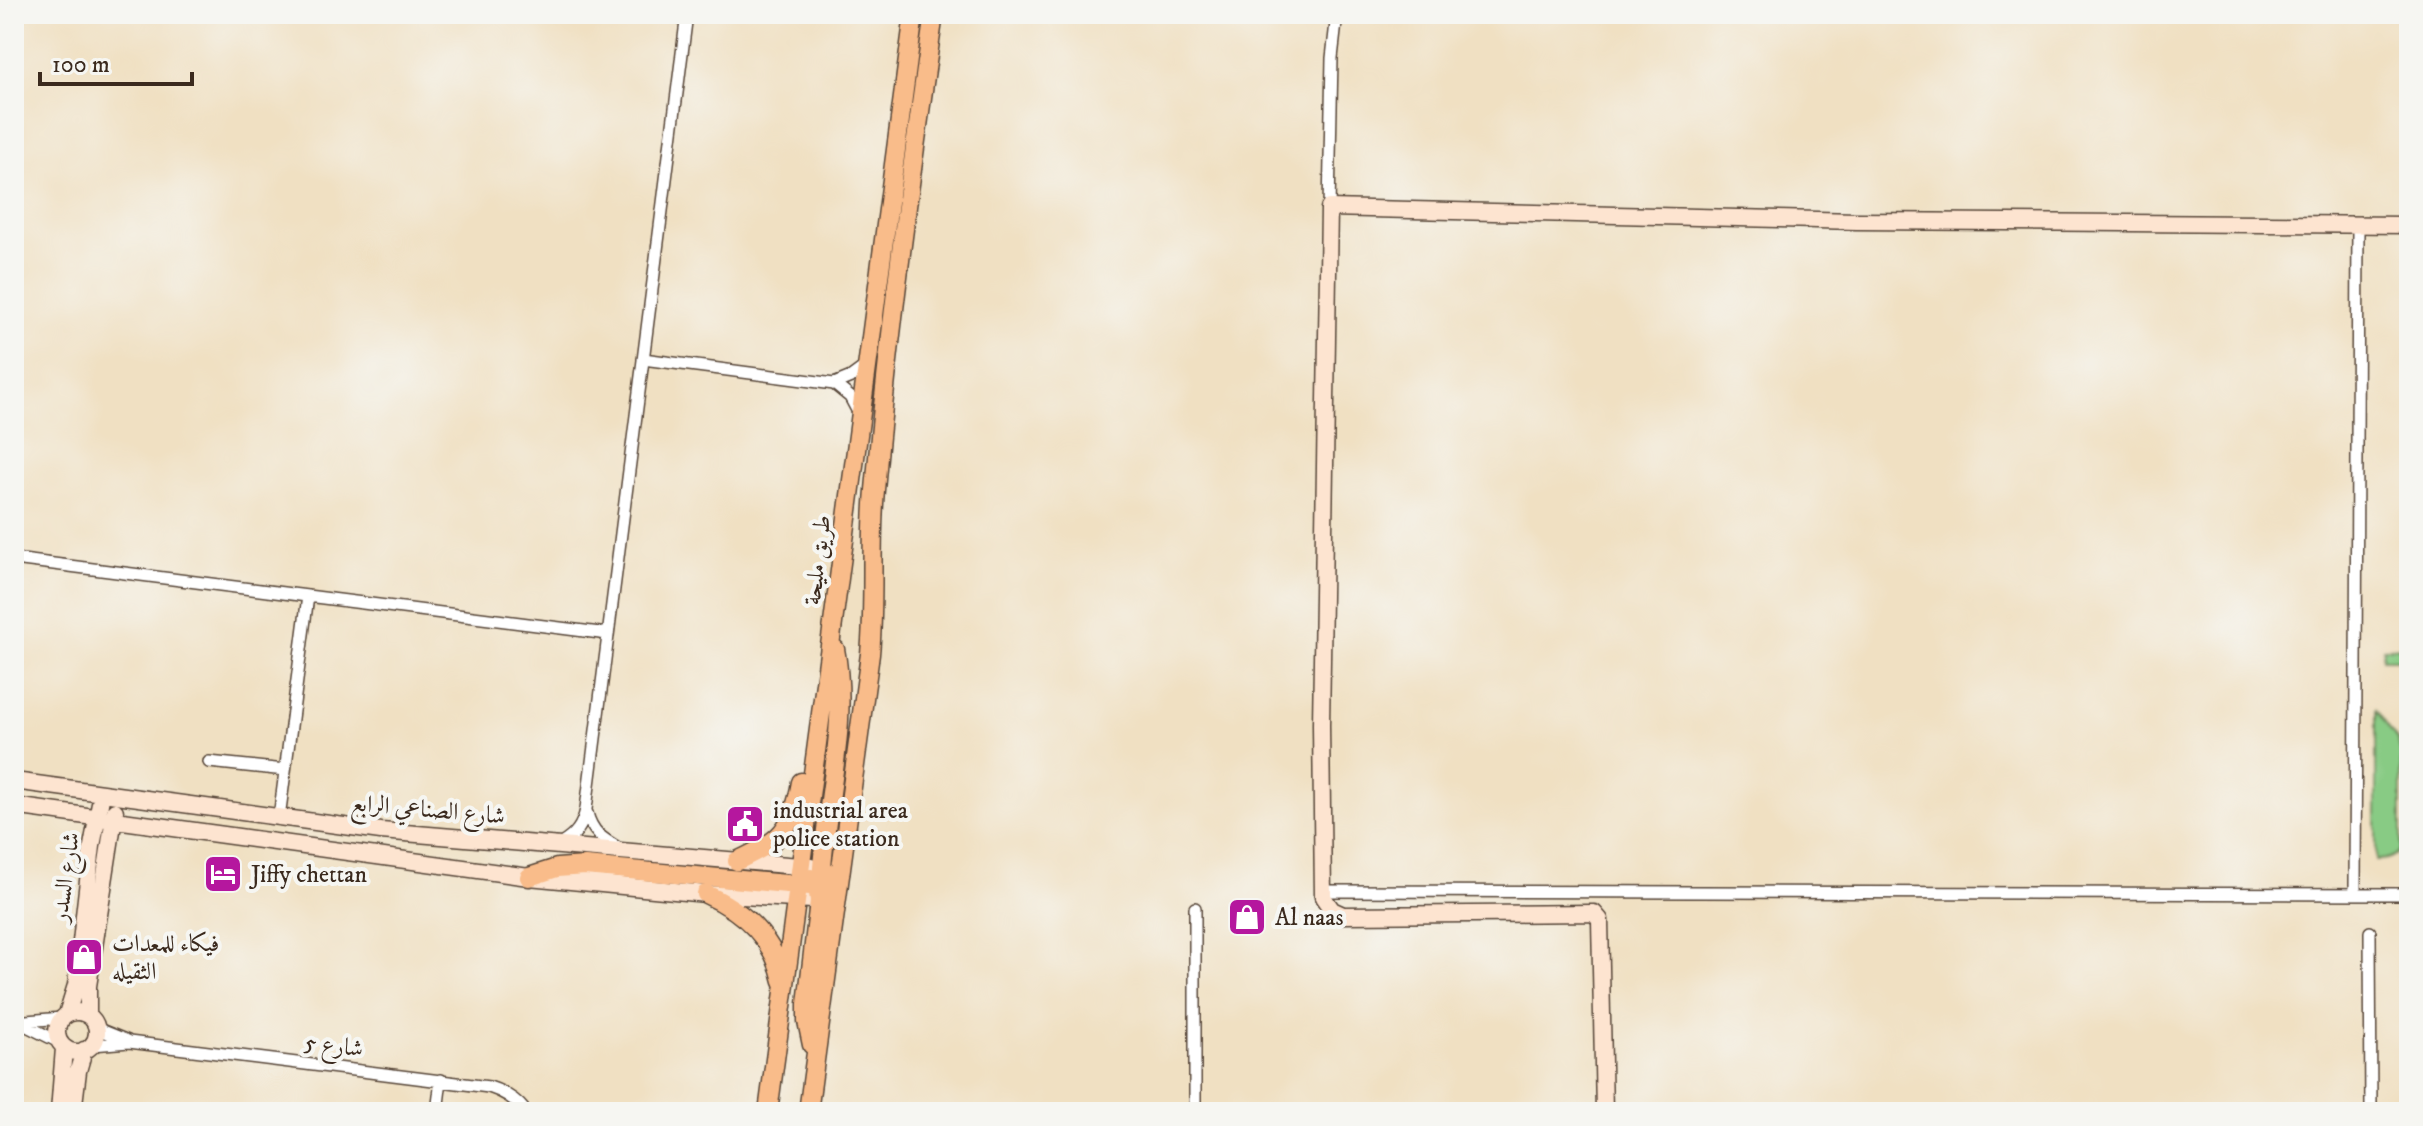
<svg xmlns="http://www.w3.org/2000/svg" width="2423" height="1126" font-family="'IM FELL DW Pica',Amiri,serif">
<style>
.green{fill:#88cb84;stroke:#627a51;stroke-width:2}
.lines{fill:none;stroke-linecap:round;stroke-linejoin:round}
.street-casing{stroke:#564537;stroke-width:14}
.secondary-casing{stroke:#564537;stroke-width:19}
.primary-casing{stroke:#564537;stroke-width:21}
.street{stroke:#fff;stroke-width:11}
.secondary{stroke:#fde4d0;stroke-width:16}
.primary{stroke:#f9bc8a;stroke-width:18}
.labels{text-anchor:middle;stroke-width:8;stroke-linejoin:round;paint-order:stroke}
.street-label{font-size:24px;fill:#3b2a1e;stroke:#f6f6f2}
.poi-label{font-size:24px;fill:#3b2a1e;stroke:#f6f6f2;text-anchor:start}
</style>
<rect width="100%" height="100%" fill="#f6f6f2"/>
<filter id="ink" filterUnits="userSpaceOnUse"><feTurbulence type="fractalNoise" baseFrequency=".0125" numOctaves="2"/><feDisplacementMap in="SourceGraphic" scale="16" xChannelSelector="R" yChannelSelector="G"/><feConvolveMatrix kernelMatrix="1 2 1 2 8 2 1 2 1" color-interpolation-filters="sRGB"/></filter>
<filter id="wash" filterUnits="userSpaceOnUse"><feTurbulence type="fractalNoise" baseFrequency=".006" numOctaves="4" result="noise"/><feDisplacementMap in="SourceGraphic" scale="32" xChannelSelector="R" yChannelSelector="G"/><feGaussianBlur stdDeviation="1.8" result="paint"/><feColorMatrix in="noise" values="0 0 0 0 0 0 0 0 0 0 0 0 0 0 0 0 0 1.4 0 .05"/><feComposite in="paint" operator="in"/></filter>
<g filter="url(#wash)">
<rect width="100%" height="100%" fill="#f0e0c2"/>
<path class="green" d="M2409,647V659H2382L2383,648Z
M2376,710L2398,741L2401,755V850C2393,858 2387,860 2376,860Z"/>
</g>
<g filter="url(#ink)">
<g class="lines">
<defs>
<path id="street" d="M1329,208L1332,58L1337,14
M643,359L834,384L851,377L866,366
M834,384L850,397L859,414
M14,559L608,634
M209,762L285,770
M587,813C592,833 603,839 620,849
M279,818L308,596
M561,844C575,836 583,826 586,809L687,14
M1322,891L2409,894
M2355,894L2358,225
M1195,908V1112
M2370,932L2371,1112
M14,1022L62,1018
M21,1023L59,1042
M96,1028L128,1041
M92,1045L129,1042L489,1087C505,1092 516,1099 526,1112
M437,1112L441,1080"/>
<path id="secondary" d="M14,781L381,831L811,867
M14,806L529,877L706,894L830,901
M57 1032a20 20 0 1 1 40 0a20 20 0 1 1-40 0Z
M67,1014L76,985L92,846L102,793
M88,1015V986L115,811
M59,1112L64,1048
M73,1112L78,1071L84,1050
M1604,1112L1600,920L1594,913L1343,915L1332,910L1323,897L1321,725L1329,208L1856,221L2409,225"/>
<path id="primary" d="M737,861C780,841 793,830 801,782
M529,877L557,868L585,866L810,886L831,880L840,869
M811,878L818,893L819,901L807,1004V1021L812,1045
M829,892L824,883L822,868C827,796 849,720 835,649
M706,894C743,911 774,938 783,981
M768,1112L914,14
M808,1112L870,654C875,600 870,545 875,490C889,331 911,172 934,14"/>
</defs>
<use href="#street" class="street-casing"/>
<use href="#secondary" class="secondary-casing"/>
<use href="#primary" class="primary-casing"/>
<use href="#street" class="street"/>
<use href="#secondary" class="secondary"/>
<use href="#primary" class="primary"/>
</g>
</g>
<defs>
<symbol id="civic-square" viewBox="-11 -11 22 22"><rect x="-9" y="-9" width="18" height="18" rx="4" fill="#b5179e" stroke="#f6f6f2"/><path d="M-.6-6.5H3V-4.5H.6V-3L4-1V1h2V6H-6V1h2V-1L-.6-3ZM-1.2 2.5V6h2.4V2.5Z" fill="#fff"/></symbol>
<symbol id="hotel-square" viewBox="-11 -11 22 22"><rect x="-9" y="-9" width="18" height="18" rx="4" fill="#b5179e" stroke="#f6f6f2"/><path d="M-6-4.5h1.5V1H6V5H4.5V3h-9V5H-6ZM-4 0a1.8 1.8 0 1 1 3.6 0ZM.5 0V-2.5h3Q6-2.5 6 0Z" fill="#fff"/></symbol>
<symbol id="shop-square" viewBox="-11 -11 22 22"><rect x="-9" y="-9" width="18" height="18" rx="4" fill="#b5179e" stroke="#f6f6f2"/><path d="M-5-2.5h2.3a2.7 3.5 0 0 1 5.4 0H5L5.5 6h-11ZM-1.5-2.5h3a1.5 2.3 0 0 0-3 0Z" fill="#fff"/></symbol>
</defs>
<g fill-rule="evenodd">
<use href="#civic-square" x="723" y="802" width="44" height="44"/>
<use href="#hotel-square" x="201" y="852" width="44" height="44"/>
<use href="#shop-square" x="1225" y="895" width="44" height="44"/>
<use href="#shop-square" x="62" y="935" width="44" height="44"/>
</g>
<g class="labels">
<g class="street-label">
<text transform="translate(817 560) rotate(-83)" y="8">طريق مليحة</text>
<text transform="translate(428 809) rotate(5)" y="8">شارع الصناعي الرابع</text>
<text transform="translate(65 877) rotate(-82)" y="8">شارع السدر</text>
<text transform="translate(334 1045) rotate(7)" y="8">شارع 5</text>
</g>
<g class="poi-label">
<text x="773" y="818">industrial area<tspan x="773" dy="28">police station</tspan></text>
<text x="251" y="882">Jiffy chettan</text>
<text x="1275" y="925">Al naas</text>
<text x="112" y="951">فيكاء للمعدات<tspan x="112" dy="28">الثقيله</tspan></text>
</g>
</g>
<rect width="2423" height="1126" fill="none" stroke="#f6f6f2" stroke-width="48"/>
<path d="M40 72v12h152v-12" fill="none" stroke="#3b2a1e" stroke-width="4"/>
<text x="52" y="72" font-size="24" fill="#3b2a1e" stroke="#f6f6f2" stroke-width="6" paint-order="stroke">100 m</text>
</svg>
